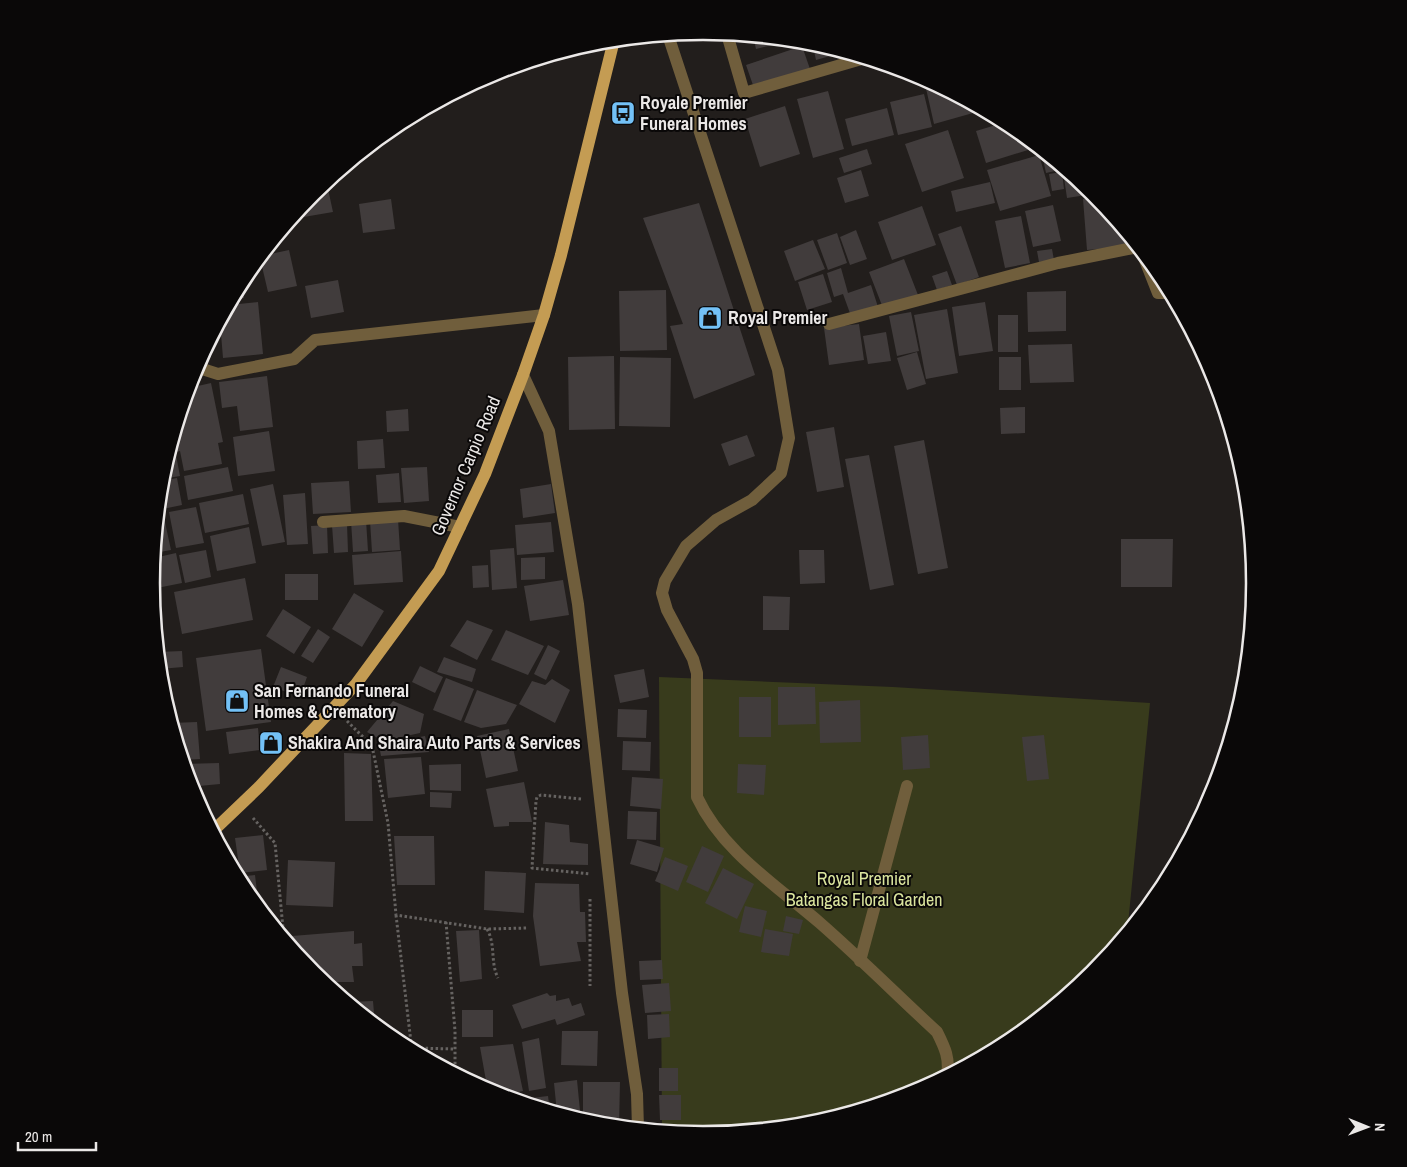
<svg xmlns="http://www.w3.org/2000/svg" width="1407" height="1167" font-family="'Archivo Narrow',sans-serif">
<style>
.green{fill:#383b1c}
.building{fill:#413c3c}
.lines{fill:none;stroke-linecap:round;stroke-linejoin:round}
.path{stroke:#666361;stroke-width:3;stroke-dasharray:2.5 2.5;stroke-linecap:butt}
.lane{stroke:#705e3c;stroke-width:12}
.street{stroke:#705e3c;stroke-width:12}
.primary{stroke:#c49c53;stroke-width:12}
.labels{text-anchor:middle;stroke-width:4;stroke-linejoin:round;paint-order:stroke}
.poi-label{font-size:18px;font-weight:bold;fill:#ebe8e7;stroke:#0a0808;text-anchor:start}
.street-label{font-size:18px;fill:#ebe8e7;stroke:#0a0808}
.park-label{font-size:18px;fill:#dbe59e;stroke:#0a0808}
.rim{fill:none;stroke:#ebe8e7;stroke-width:2.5}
</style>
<rect width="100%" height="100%" fill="#221e1c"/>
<path class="green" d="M659,677L893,687L1150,703L1127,934L1094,974L1010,1043L915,1094L811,1125L703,1136L662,1132Z"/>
<path class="building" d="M753,36L783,39L784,42L756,49Z
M812,42L836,49L837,54L816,60Z
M802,46L810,69L754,88L746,65Z
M932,82L970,103L973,113L934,124L925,84Z
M828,91L844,149L813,158L797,99Z
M924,94L932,127L898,135L890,102Z
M785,106L800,154L760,167L745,119Z
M887,108L894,135L852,146L845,119Z
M986,111L989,113L997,117L989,120Z
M1006,122L1024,135L1028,150L986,163L976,131Z
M948,130L964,178L922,192L905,144Z
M867,149L872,164L844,173L839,158Z
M1046,153L1052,159L1064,169L1046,173L1042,154Z
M1039,155L1051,196L1000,211L987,170Z
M861,170L869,196L845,203L837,178Z
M1066,170L1092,192L1093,194L1067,198L1063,171Z
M1062,172L1064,189L1052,191L1049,174Z
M990,182L995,203L956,212L951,191Z
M328,189L333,212L292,219L313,193Z
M1098,198L1131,239L1132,246L1087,250L1083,199Z
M391,199L395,229L363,233L359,204Z
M699,203L755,375L694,399L670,326L683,324L643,218Z
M1053,205L1061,241L1033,247L1025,211Z
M922,206L936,245L892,260L878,222Z
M1021,216L1030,263L1005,268L995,221Z
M961,226L979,277L957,285L938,234Z
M285,227L286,236L277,237Z
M856,230L867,259L850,265L840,237Z
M837,233L847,263L828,270L817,240Z
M813,240L825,269L795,281L784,251Z
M1052,249L1054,260L1039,262L1037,251Z
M289,250L297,286L268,292L260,258L261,256Z
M904,259L918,295L883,308L869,272Z
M841,268L848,293L871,285L878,307L851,316L843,294L834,297L827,273Z
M947,271L952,285L937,290L932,276Z
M823,274L832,302L807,310L798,282Z
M338,280L344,312L311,318L305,286Z
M242,281L244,298L232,300L236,292Z
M666,290L667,350L620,351L619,291Z
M1066,291V331L1028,332L1027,292Z
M258,302L263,354L223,358L220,322L229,305Z
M985,302L993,351L959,356L952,307Z
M947,309L958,373L926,379L914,315Z
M911,312L919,351L897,356L889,316Z
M998,315H1018V352H998Z
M859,324L864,360L829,365L824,328Z
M886,332L891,361L868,364L863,336Z
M1072,344L1074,382L1030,383L1028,345Z
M917,352L926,384L907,390L897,358Z
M614,356L615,429L569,430L568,357Z
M620,357L671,358L670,427L619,426Z
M999,357H1021V390H999Z
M267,376L273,427L240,431L237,406L222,408L219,382Z
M211,383L223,442L218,443L222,464L184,471L180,451L176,452L173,438L189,388Z
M1025,407V433L1001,434L1000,408Z
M408,409L409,431L387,432L386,411Z
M834,427L844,487L817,492L806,432Z
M269,431L275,471L238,476L233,437Z
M747,435L755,456L729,466L721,444Z
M383,439L385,468L358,469L357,441Z
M924,440L948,568L918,574L894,446Z
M176,455L180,476L162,479L168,457Z
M869,455L894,585L870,590L845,459Z
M228,467L233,491L188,500L184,476Z
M427,467L429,501L404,503L401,468Z
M399,473L401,502L378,503L376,475Z
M177,478L182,505L158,510L161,481Z
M349,481L351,512L313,514L311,483Z
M273,484L285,542L262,546L250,489Z
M551,484L555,513L523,518L520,489Z
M305,493L308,544L287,545L283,495Z
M243,494L249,524L205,533L199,503Z
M196,507L204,543L176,548L169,512Z
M163,513L171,550L154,553L158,514Z
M398,519L400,550L372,552L370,521Z
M366,520L368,551L353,552L351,521Z
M551,522L554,552L517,555L515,525Z
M347,524L348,552L334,553L332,525Z
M327,525L328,553L313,554L311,526Z
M249,527L256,563L217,571L210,536Z
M1121,539H1173L1172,587H1121Z
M514,548L517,588L492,590L490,550Z
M206,550L211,577L185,583L179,555Z
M799,550H824L825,583L800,584Z
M401,551L403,582L354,585L352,555Z
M176,553L182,583L152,589L154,558Z
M545,557V579L521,580V558Z
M488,565L489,587L473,588L472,566Z
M285,574H318V600H285Z
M245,578L253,620L182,634L174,592Z
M563,580L569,615L530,621L524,586Z
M354,593L384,611L362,647L332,629Z
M763,596L790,597L789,630H763Z
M283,609L311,627L294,654L266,636Z
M467,620L493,630L477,660L450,646Z
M318,629L330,637L313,663L301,656Z
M506,630L544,646L528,675L491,660Z
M548,645L560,651L546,680L534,674Z
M261,649L271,722L206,731L196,658Z
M182,651L183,667L160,669L158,652Z
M444,657L476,669L472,682L437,672Z
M420,666L443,677L435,693L412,682Z
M281,667L307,677L300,697L273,687Z
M644,669L649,697L620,703L614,675Z
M446,678L474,689L461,721L433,710Z
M552,679L570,690L555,723L519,704L532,681L545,685Z
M778,687H815L816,724L778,725Z
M477,690L517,705L506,724L481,728L464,722Z
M739,697H771V737H739Z
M860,700L861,742L820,743L819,702Z
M393,701L424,714L420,733L383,741L367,732Z
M618,709L647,710L646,738L617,737Z
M197,722L200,759L183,760L172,723Z
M258,728L260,750L229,754L226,732Z
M509,729L518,771L486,778L477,736Z
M928,735L930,768L903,770L901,737Z
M1044,735L1049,779L1027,781L1022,737Z
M425,736L429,752L381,756L379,745Z
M623,741L651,742L650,771L622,770Z
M344,753L371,754L373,821H345Z
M421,757L425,794L388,798L384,759Z
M219,763L220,784L199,786L200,801H197L184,764Z
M461,764V791L430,790L429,765Z
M738,764L766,765L764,795L737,793Z
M632,777L663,779L661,809L630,806Z
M524,782L532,822H509V826L494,827L486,789Z
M430,792L452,793L451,808L430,807Z
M628,811L657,812L656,840L627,839Z
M545,822L569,825L570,842L588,844V865L543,864Z
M263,835L267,870L240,873L235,838Z
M394,836H434L435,885H397Z
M637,840L664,848L657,872L630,864Z
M702,846L724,856L708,892L686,882Z
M665,857L688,866L678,891L655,881Z
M288,860L335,862L333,907L286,905Z
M723,868L754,884L737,919L705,903Z
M485,871L526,873L524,913L484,910Z
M255,875L259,908L244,890L237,877Z
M535,883L579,884L580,912H585L586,942H577L581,961L540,966L533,916Z
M745,906L767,911L761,937L739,932Z
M786,916L803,920L799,934L783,931Z
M765,929L793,934L789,956L761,952Z
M479,930L482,979L460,982L456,931Z
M354,931V944L362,943L363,966H352L354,982H323L313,974L293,949L292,936Z
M662,960L663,979L640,980L639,961Z
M669,983L671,1011L645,1013L642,985Z
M547,993L550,996L556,995V1001L569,998L572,1006L581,1003L585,1015L557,1025L555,1019L522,1029L512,1005Z
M373,1001L375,1025L348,1002Z
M462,1010H493V1037H462Z
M669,1014L670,1037L648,1039L647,1015Z
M562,1031H598L597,1066L561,1065Z
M539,1038L546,1088L529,1091L522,1042Z
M513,1044L523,1091L498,1096L492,1094L488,1092L480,1047Z
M659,1068H678V1091H659Z
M577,1080L581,1121L557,1113L554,1083Z
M583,1082H620L619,1127L595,1125L583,1121Z
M912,1089L921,1090L912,1095Z
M659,1095H681V1120H660Z
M527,1096V1104L507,1098Z
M548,1096L550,1111L532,1106L531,1098Z"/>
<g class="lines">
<path class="path" d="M347,721L372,746L388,823L396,915L487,929L527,928
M581,799L541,795L537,797L536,801L532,868L590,874
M253,818L275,843L284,939
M590,899V986
M396,915L412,1051
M446,922L455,1031V1074
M487,929C496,945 490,962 498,978
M401,1045L412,1048L455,1049"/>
<path class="lane" d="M668,35L778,370L789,438L781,473L752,500L716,520L686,546L665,581L662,593L667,610L693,659L697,673V797C722,851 776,885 820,923C860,958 898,996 937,1032C945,1048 950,1058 947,1077
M860,961L907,786"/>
<path class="street" d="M727,34L744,93L865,58
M1141,250L1158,293H1171
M829,324L1058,263L1138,247
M196,367L218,374L294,359L315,340L544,315
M523,375L549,431L578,604L622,993L637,1094L638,1129
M323,522L404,516L460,527"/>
<path class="primary" d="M213,831L259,787L356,684L439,571L485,474L523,375L544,315L561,255L614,40"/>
</g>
<defs>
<symbol id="bus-square" viewBox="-11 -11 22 22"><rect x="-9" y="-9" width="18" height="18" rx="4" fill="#73c1f6" stroke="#0a0808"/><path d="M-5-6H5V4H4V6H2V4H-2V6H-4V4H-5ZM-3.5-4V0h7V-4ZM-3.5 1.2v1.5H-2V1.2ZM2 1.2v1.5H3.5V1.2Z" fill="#111"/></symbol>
<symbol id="shop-square" viewBox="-11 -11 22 22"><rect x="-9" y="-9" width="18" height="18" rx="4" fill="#73c1f6" stroke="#0a0808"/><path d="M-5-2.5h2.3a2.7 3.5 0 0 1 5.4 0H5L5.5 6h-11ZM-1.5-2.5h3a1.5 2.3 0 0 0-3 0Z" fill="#111"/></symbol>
</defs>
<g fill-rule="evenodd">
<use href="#bus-square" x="609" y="99" width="28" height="28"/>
<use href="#shop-square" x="696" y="304" width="28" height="28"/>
<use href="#shop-square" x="223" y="687" width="28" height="28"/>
<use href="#shop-square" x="257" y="729" width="28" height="28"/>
</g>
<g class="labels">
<g class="poi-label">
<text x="640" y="109">Royale Premier<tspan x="640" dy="21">Funeral Homes</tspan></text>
<text x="728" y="324">Royal Premier</text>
<text x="254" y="697">San Fernando Funeral<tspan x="254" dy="21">Homes &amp; Crematory</tspan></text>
<text x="288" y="749">Shakira And Shaira Auto Parts &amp; Services</text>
</g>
<g class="street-label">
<text transform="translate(466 466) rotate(-67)" y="6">Governor Carpio Road</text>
</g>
<g class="park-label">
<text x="864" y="885">Royal Premier<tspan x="864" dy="21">Batangas Floral Garden</tspan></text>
</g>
</g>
<path d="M0 0H1407V1167H0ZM160 583a543 543 0 1 1 1086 0a543 543 0 1 1-1086 0Z" fill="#0a0808" fill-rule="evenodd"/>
<path class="rim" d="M160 583a543 543 0 1 1 1086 0a543 543 0 1 1-1086 0Z"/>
<g transform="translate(1367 1127) rotate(91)" stroke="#0a0808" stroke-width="4" paint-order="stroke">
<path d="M0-4L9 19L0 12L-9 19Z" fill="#ebe8e7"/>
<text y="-8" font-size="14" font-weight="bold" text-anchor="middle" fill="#ebe8e7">N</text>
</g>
<path d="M18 1142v8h78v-8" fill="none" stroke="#ebe8e7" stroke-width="2.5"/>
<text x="25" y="1142" font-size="15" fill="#ebe8e7" stroke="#0a0808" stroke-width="4" paint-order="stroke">20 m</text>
</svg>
